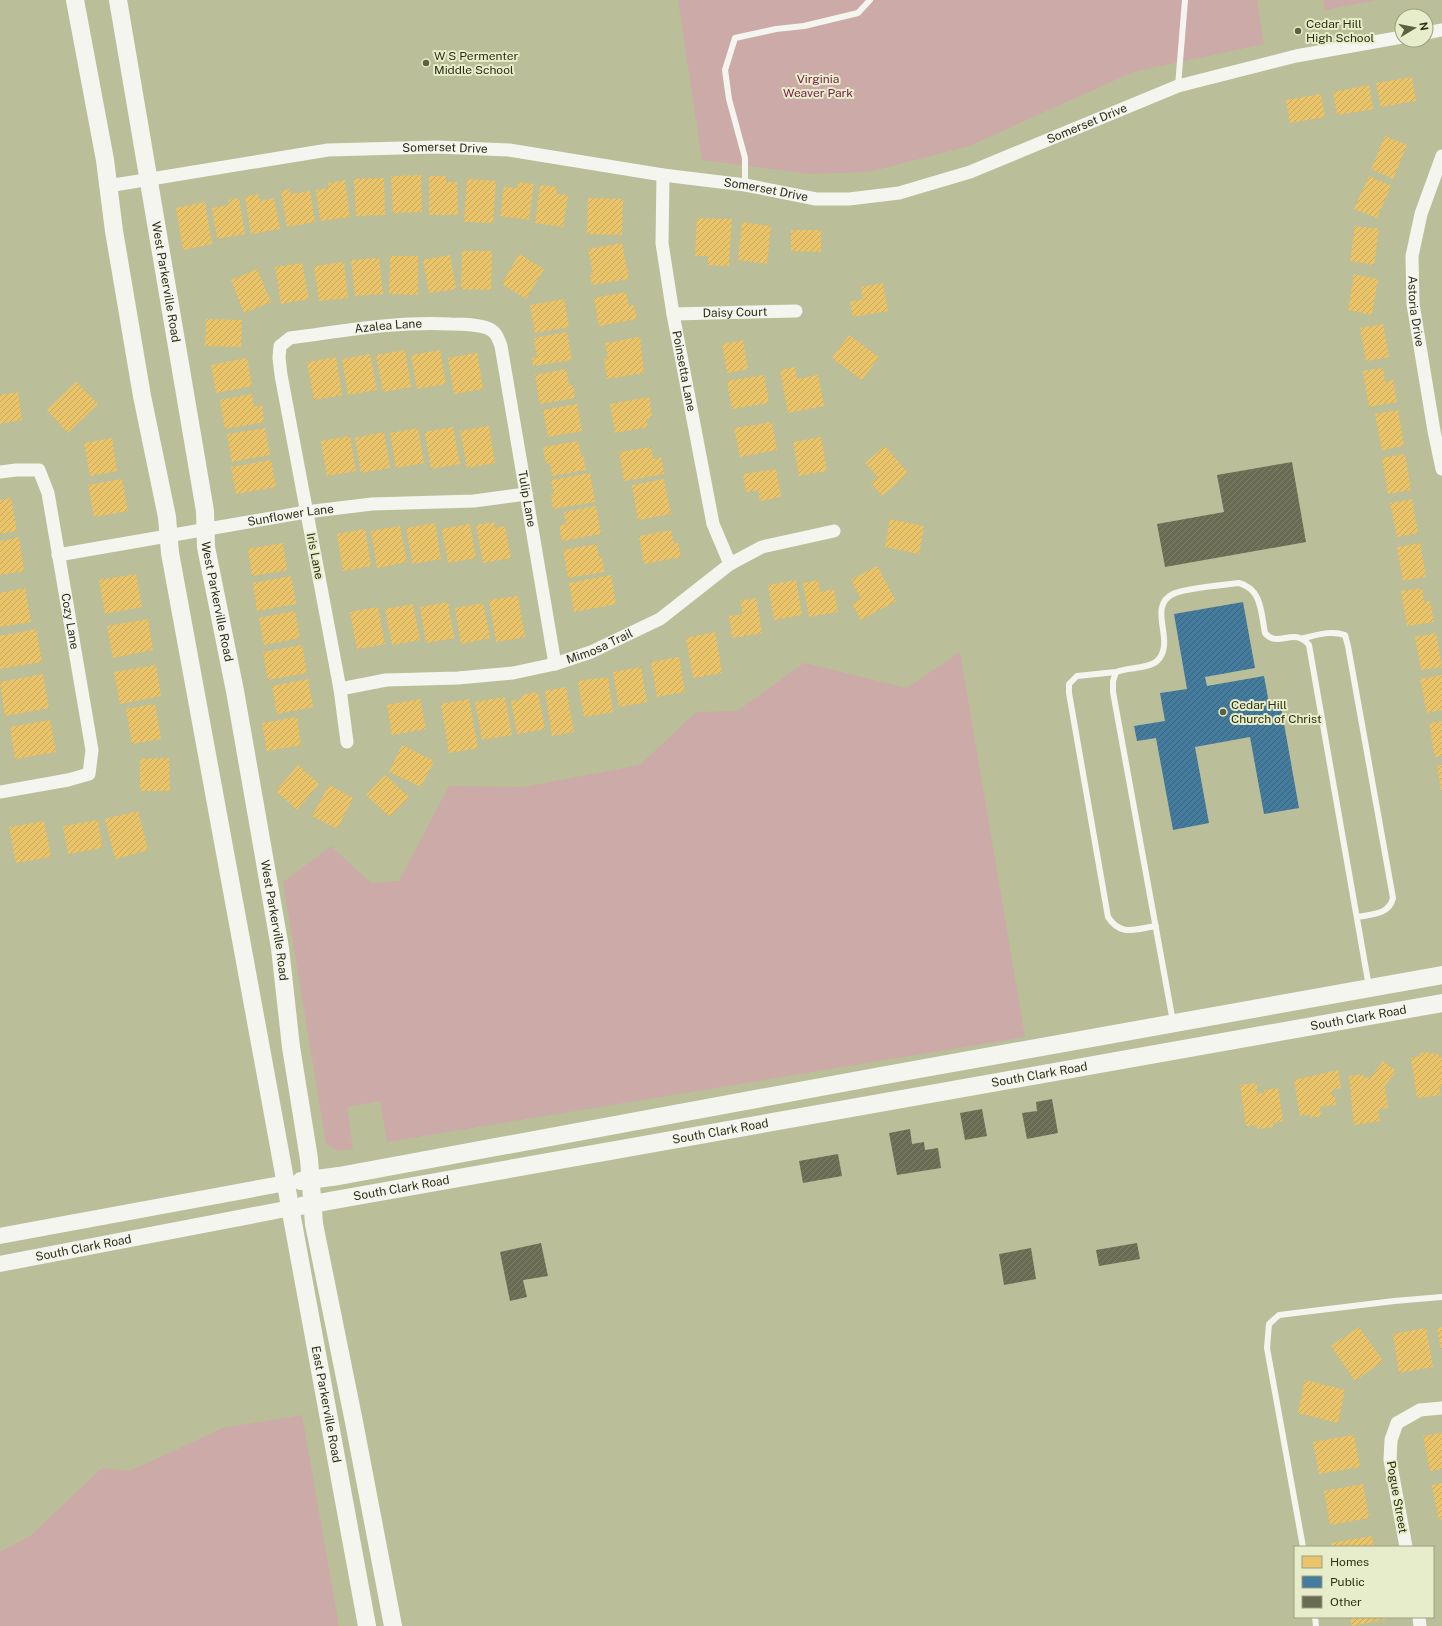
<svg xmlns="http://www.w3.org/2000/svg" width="1442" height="1626" font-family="'Public Sans',sans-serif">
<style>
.green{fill:#ccaaa7}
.homes{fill:url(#homes-hatch)}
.public{fill:url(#public-hatch)}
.building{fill:url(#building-hatch)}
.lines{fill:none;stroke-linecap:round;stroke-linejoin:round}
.service{stroke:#f5f5f0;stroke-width:6}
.minor{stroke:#f5f5f0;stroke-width:13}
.tertiary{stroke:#f5f5f0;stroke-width:16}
.secondary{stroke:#f5f5f0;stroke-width:18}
.poi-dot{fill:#5e6141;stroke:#e7edca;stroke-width:1.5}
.labels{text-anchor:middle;stroke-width:4;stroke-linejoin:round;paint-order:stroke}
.poi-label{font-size:12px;fill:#2c2f12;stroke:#e7edca;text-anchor:start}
.park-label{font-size:12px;fill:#751948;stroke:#e7edca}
.street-label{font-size:12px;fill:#2c2f12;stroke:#e7edca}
</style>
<defs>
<pattern id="homes-hatch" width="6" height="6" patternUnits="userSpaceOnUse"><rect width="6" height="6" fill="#e9c46a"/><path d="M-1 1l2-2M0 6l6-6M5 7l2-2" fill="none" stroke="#c8a95b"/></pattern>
<pattern id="public-hatch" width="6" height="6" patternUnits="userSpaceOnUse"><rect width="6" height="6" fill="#457b9d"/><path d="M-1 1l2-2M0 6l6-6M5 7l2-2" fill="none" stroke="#3a657f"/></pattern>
<pattern id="building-hatch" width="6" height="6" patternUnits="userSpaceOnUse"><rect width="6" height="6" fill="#696b52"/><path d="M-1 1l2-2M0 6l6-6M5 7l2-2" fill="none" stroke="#7f806c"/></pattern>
</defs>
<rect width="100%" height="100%" fill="#babf99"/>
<path class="green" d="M678,0H1257L1264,44L1133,72L969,146L869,172L810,174L702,160Z
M1323,0H1377L1325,10Z
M960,652L1025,1037L387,1142L380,1101L347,1107L353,1149L338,1151L326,1143L283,882L331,846L371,883L399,881L449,786L523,787L640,765L696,712L737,711L804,663L907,688Z
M302,1415L339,1626H0V1552L30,1536L102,1468L130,1471L223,1428Z"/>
<path class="homes" d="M1412,77L1416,101L1381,107L1376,83Z
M1369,85L1373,109L1337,115L1333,92Z
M1321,94L1325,117L1290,123L1286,100Z
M1385,136L1407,145L1393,179L1371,169Z
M421,175L422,212L393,213L391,176Z
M429,176H446V182H457L458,215H429Z
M1369,176L1391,186L1377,218L1354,209Z
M384,178L385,215L356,216L354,179Z
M467,179L496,181L493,223L464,222Z
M345,180L350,217L320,221L316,190L329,188L328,183Z
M518,182L534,184L529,220L500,216L504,187L518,188Z
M540,185L557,187L556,194L568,195L563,227L535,223Z
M290,189L291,194L310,191L315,222L287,227L281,191Z
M258,194L260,201L274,198L280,229L251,234L245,197Z
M239,198L245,234L217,239L212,208L229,205L228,200Z
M588,198L623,199L622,235L587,234Z
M205,202L212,244L183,250L176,208Z
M697,218L732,219L729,266L708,265V256H695Z
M742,222L771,226L767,264L738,260Z
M1355,226L1379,229L1374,265L1350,261Z
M791,230H821V252L791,251Z
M622,243L629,279L592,285L590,275L593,274L588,249Z
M462,251H492L491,290L461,289Z
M519,254L544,269L526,299L502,284Z
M450,255L456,289L429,293L423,260Z
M390,256H418V295L389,294Z
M379,258L383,294L355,296L351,260Z
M344,262L348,298L319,301L314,266Z
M302,263L309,299L281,304L275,267Z
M257,269L271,302L244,313L231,280Z
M1354,274L1378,279L1372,315L1348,310Z
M883,283L888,311L853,317L850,302L863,299L861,287Z
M626,292L629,306L634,305L637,319L599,326L594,298Z
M564,299L569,327L535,333L530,305Z
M206,319L242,320L241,347L205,346Z
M1383,324L1389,357L1366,361L1360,328Z
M567,332L572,360L533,366L532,358L537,357L534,338Z
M849,335L879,357L862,380L832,358Z
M640,337L644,373L607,379L604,359L608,358L605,343Z
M743,340L748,369L727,373L722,344Z
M405,350L411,387L383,392L376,355Z
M440,350L446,384L417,389L411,355Z
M477,353L483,389L454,394L448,358Z
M370,354L377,390L348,395L342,359Z
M336,357L342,395L314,400L307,362Z
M247,358L252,386L216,393L211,365Z
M795,367L797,379L818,375L824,406L788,413L780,370Z
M1383,368L1385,382L1393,380L1397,402L1369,407L1363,371Z
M566,369L569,386L573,385L575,398L540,404L535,375Z
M764,375L769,403L732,409L727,381Z
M76,382L98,404L68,433L47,410Z
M18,392L22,420L0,424V395Z
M252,394L254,407L262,405L264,422L225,429L220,400Z
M649,397L652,417L646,419L648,427L615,433L610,404Z
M577,404L582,431L548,437L543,410Z
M1398,410L1404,446L1382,450L1375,414Z
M772,422L777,450L740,457L734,428Z
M489,426L495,463L467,468L460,431Z
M453,427L460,464L431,469L425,432Z
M265,428L270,455L232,462L227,434Z
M418,428L424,463L396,468L390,433Z
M384,432L390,468L361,473L355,438Z
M350,436L356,471L327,476L321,441Z
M821,437L827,471L799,476L793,442Z
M112,438L117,471L90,476L84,443Z
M578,441L581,456H583L586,470L552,476L550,463L546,464L543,447Z
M885,446L908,473L882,496L871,483L878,477L865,463Z
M651,447L653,459L661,457L664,474L624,481L619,452Z
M1405,454L1411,490L1388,494L1382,458Z
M271,460L276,487L236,494L231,467Z
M776,469L781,497L760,501L758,490L746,492L743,474Z
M590,473L595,502L553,509L551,495L554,494L551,480Z
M122,479L128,511L94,517L88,485Z
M664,479L671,514L638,520L632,485Z
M11,498L17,531L0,534V500Z
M1412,499L1418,533L1397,537L1390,503Z
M596,506L601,534L562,541L559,525L566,524L564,512Z
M890,519L924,526L919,554L885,547Z
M494,522L495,528L505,526L511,558L483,563L476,525Z
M435,523L441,559L413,564L406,528Z
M470,524L476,558L448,563L442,529Z
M400,526L407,562L377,568L371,531Z
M365,529L371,566L343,571L337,534Z
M671,530L674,544L678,543L681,557L644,564L639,536Z
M19,537L24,571L0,575V541Z
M283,543L287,570L252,576L248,549Z
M1420,543L1426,577L1403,581L1397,547Z
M596,544L599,557H602L604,572L568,578L563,550Z
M877,566L896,601L861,620L852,604L861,599L851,580Z
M136,574L142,607L105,614L99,580Z
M611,575L616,604L574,612L569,583Z
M291,576L296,604L257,611L253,583Z
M796,580L802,615L774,620L768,585Z
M818,580L820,592L834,589L838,612L809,617L803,583Z
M25,588L31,622L0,627V593Z
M1422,588L1424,602L1430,601L1434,622L1407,626L1401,591Z
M518,596L525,637L496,642L489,600Z
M756,598L762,633L732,638L729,616L743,614L740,601Z
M448,602L454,638L426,643L420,607Z
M483,603L490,638L461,644L455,608Z
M413,604L420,640L392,645L385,609Z
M378,607L385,644L357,649L350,612Z
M295,611L300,638L264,645L259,618Z
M148,619L153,650L113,658L107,626Z
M36,629L42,662L0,669V636Z
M715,632L722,673L693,678L686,638Z
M1436,633L1442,667L1421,670L1415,637Z
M302,645L307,673L268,680L263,652Z
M679,657L685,692L657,697L651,662Z
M156,665L161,696L120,704L114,672Z
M641,667L647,702L619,707L613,672Z
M43,674L49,708L5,716L0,682Z
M1442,675V710L1427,713L1420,679Z
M608,677L613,712L584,717L578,681Z
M308,679L313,707L277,714L272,686Z
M566,687L574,732L552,736L545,691Z
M538,692L545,729L517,734L511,701L522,699L521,695Z
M505,697L512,735L482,740L475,702Z
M420,699L426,729L392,735L387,705Z
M469,699L478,748L449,753L441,704Z
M155,704L161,739L132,744L126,709Z
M297,717L301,745L267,751L262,723Z
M50,720L56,752L15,759L10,727Z
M1442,721V756L1435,757L1429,723Z
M402,745L434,761L421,787L389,772Z
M169,758L170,791H140V759Z
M298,765L319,784L297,810L276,791Z
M1442,765V791H1441L1437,766Z
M385,775L409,797L390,817L366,795Z
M329,785L353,798L337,829L312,816Z
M138,811L148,850L115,859L105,819Z
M98,820L102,848L68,854L63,826Z
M44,821L51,857L16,863L9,827Z
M1429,1052L1428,1054L1438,1053L1439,1058L1442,1057V1086L1439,1087L1441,1095L1417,1098L1411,1058L1420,1056V1053Z
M1383,1061L1396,1071L1385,1086L1388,1108L1378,1110L1380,1121L1354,1125L1349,1076L1363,1074L1364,1080V1078L1371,1077Z
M1338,1070L1341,1088L1332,1090V1096H1335L1336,1105L1320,1107L1321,1116L1310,1118V1114L1300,1116L1294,1080Z
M1257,1083V1094L1265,1093L1264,1090L1278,1088L1283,1121L1273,1123L1274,1127L1257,1129V1125L1246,1126L1240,1085Z
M1359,1327L1383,1361L1355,1381L1331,1346Z
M1442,1327V1349H1441L1437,1328Z
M1426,1328L1433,1367L1399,1373L1393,1334Z
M1305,1380L1345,1390L1338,1423L1298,1413Z
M1442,1433V1469L1430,1471L1423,1436Z
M1354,1435L1360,1467L1319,1474L1313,1442Z
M1442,1483V1519L1439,1520L1432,1485Z
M1363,1484L1369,1518L1330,1525L1324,1491Z
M1372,1536L1374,1547H1332L1331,1543Z
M1350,1617H1387V1619L1352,1626Z"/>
<path class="public" d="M1243,602L1255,668L1205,677L1207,686L1264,676L1269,703L1280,701L1299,808L1264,814L1250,737L1195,747L1209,823L1173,830L1156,738L1137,741L1134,726L1165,721L1160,693L1187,689L1174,614Z"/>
<path class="building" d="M1292,462L1306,542L1165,567L1157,524L1224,512L1217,475Z
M1052,1099L1058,1133L1027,1139L1022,1113L1037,1111L1036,1102Z
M982,1109L987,1136L965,1140L960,1113Z
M910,1129L912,1144L924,1142L925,1150L938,1148L941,1168L897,1175L889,1133Z
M838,1154L842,1176L803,1183L799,1161Z
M541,1243L548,1276L523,1280L527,1297L510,1301L500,1252Z
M1137,1243L1140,1259L1099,1266L1096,1250Z
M1031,1248L1036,1279L1004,1285L999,1254Z"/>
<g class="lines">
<path class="service" d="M1178,86L1185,0
M745,185V158L729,99L725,70L735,38L776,29L804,26L858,13L870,0
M1304,638C1317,635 1331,630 1345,635L1348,646L1393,898C1389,915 1372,914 1357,917
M1116,672L1077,676L1069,684V693L1108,917C1121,937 1135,929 1156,926
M1173,1022L1113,692V681L1116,672C1128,667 1148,669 1157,661C1177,642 1146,607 1173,594C1184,588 1224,585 1239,583C1262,589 1261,613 1265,633C1278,649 1294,626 1309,645L1369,987
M1303,1547L1267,1348L1269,1324L1279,1315L1394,1301L1442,1297
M1315,1617L1316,1626"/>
<g class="minor">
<path d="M1426,33L1442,30"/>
<path id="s1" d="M1442,156L1421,214L1412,256L1413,304L1434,431L1442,469"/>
<path id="s2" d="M663,175L662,243L673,314L713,524L730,564"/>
<path id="s3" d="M108,186L328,150L437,147L509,150L663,175L745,185L816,199H849L899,193L970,172L1178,86L1296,56L1402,37"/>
<path id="s4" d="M673,314L796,311"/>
<path id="s5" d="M0,472L16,470H39L48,493L92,750L89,774L68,780L0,792"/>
<path id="s6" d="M58,555L306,512L372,504L474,501L526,494"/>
<path id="s7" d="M340,689L386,680L458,678L513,673L555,664L591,652L660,619L730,564L762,547L834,531"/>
<path id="s8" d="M347,742L340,689L281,375L279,358L280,346L290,338C344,331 396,321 451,324C463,324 476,324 487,328C496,331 498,338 501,346L555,664"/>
<path d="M1406,1547L1390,1460L1391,1440L1397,1423L1420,1410L1442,1408"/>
<path d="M1419,1617L1420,1626"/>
</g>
<g class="tertiary">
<path d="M0,1236L286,1183"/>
<path id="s9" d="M0,1264L291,1208"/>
</g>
<g class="secondary">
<path id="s10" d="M75,0L105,160L114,231L142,396L167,517L170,553C233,911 302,1268 367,1626"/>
<path id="s11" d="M118,0L205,511L206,547L235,691L280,948L291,1047L309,1159L314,1224L354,1422L393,1626"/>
<path d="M301,1181L339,1176L886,1075L1442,975"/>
<path id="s12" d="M301,1206L1442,1003"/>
</g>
</g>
<g class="poi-dot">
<circle cx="1298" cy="31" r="4"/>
<circle cx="426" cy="63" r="4"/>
<circle cx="1223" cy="712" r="4"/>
</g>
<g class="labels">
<g class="poi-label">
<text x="1306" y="28">Cedar Hill<tspan x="1306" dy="14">High School</tspan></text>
<text x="434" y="60">W S Permenter<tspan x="434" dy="14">Middle School</tspan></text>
<text x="1231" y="709">Cedar Hill<tspan x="1231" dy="14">Church of Christ</tspan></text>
</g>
<g class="park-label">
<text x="818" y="83">Virginia<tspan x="818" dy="14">Weaver Park</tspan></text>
</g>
<g class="street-label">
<text dy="4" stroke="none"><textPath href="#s3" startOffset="999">Somerset Drive</textPath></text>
<text dy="4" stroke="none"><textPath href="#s3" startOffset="340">Somerset Drive</textPath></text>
<text dy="4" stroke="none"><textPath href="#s3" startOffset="664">Somerset Drive</textPath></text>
<text dy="4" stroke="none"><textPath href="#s11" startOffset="286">West Parkerville Road</textPath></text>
<text dy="4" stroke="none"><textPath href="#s1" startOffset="160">Astoria Drive</textPath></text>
<text dy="4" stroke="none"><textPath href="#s4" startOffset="62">Daisy Court</textPath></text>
<text dy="4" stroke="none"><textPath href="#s8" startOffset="514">Azalea Lane</textPath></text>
<text dy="4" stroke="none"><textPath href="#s2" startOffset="198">Poinsetta Lane</textPath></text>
<text dy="4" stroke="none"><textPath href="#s8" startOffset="792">Tulip Lane</textPath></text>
<text dy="4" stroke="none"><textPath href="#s6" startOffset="236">Sunflower Lane</textPath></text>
<text transform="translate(315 556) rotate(79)" y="4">Iris Lane</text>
<text dy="4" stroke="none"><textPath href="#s11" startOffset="610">West Parkerville Road</textPath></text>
<text dy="4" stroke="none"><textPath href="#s5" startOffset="194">Cozy Lane</textPath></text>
<text dy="4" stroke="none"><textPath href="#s7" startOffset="265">Mimosa Trail</textPath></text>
<text dy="4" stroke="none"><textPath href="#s11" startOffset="934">West Parkerville Road</textPath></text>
<text dy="4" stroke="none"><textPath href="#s12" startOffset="1074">South Clark Road</textPath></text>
<text dy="4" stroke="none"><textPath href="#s12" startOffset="750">South Clark Road</textPath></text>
<text dy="4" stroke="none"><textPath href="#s12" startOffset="426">South Clark Road</textPath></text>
<text dy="4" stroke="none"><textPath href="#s12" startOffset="102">South Clark Road</textPath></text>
<text dy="4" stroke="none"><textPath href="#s9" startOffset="85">South Clark Road</textPath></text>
<text dy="4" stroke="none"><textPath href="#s10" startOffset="1427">East Parkerville Road</textPath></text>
<text transform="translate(1397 1497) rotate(80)" y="4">Pogue Street</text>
</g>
</g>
<rect x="1294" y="1546" width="140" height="72" fill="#e7edca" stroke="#9ca180"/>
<rect x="1302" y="1556" width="20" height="12" fill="#e9c46a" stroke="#9ca180"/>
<text x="1330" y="1566" font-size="12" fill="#2c2f12">Homes</text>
<rect x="1302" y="1576" width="20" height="12" fill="#457b9d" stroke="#9ca180"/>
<text x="1330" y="1586" font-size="12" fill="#2c2f12">Public</text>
<rect x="1302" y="1596" width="20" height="12" fill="#696b52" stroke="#9ca180"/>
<text x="1330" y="1606" font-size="12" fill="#2c2f12">Other</text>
<g transform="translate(1414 28) rotate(80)"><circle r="19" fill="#e7edca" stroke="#9ca180"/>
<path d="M0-3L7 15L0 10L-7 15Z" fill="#5e6141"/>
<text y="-6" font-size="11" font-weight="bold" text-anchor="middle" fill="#2c2f12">N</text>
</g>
</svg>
